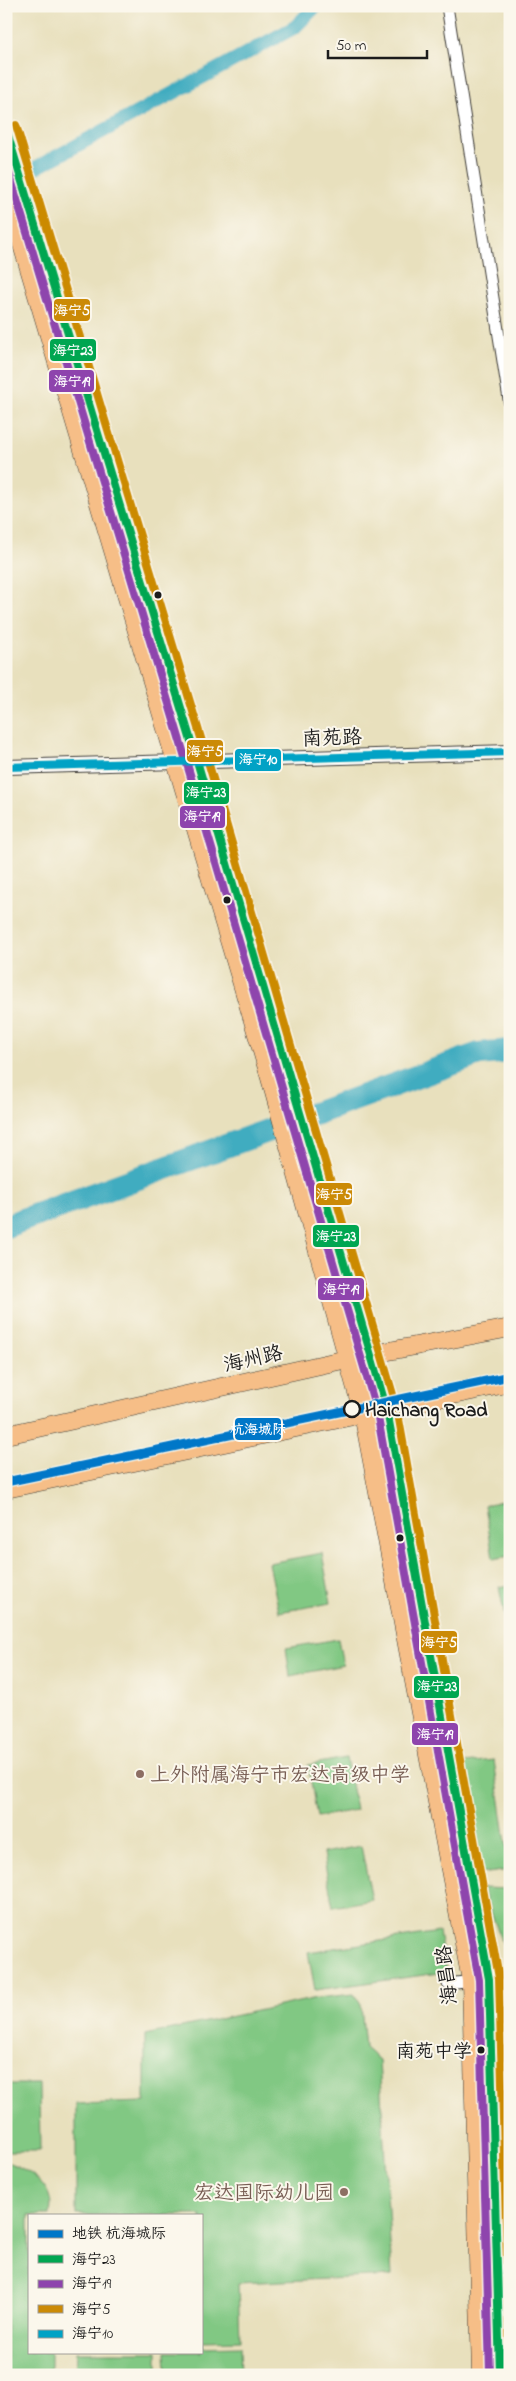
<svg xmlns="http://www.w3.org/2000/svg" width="516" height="2381" font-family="'Indie Flower','LXGW WenKai TC',sans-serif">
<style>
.green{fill:#81c883;stroke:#4e7250}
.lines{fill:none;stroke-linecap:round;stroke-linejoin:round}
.canal{stroke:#41acc0;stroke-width:14}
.river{stroke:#41acc0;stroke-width:24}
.minor-casing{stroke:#3b3934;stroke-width:13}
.tertiary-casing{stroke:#3b3934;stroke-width:16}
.primary-casing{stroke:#3b3934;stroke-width:19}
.minor{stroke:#fff;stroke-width:11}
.tertiary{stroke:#fff;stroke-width:14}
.primary{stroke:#f6be87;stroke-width:18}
.bus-1-casing{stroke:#fbf7ec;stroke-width:11}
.bus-2-casing{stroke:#fbf7ec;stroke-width:11}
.bus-3-casing{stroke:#fbf7ec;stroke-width:11}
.bus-4-casing{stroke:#fbf7ec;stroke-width:11}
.bus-1{stroke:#00a651;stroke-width:8}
.bus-2{stroke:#8e44ad;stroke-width:8}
.bus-3{stroke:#cb8a06;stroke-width:8}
.bus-4{stroke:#01a2c5;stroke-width:8}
.metro-1-casing{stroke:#fbf7ec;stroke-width:12}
.metro-1{stroke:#0077c8;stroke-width:9}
.bus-dot{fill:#1c1c1c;stroke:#fbf7ec;stroke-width:2}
.stop-dot{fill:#fbf7ec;stroke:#1c1c1c;stroke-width:2.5}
.education-dot{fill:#8d6e63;stroke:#fbf7ec;stroke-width:2}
.labels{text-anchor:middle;stroke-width:4;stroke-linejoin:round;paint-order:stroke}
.bus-label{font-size:19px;fill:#1c1c1c;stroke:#fbf7ec;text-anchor:end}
.street-label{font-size:20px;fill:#1c1c1c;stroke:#fbf7ec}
.stop-label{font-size:20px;font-weight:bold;fill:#1c1c1c;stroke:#fbf7ec;text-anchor:start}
.education-label{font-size:20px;fill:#785e54;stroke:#fbf7ec;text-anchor:start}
.line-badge{stroke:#fbf7ec;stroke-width:2}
.badge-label{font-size:14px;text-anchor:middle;font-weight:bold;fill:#fff}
</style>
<rect width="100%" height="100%" fill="#fbf7ec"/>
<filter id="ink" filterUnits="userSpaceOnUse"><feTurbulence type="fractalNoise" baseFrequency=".02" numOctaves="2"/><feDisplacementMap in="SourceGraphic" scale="10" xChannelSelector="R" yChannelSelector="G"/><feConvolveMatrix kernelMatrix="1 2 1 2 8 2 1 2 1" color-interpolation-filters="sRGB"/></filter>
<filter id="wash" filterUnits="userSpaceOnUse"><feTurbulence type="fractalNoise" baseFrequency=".0096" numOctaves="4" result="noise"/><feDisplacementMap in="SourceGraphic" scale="20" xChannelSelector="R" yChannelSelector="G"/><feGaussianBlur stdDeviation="1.12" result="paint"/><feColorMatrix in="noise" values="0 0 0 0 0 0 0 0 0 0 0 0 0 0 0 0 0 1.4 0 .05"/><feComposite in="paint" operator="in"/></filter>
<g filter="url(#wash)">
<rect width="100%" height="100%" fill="#e8e0bd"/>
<path class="green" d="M510,1499V1556L493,1559L485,1505Z
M322,1553L331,1603L279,1612L269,1563Z
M510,1585V1643L499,1587Z
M338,1639L343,1665L290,1676L286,1648Z
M346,1758L356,1810L317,1817L308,1765Z
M494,1760L510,1870L480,1874L464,1763Z
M361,1846L372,1900L333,1907L323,1853Z
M482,1888L510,1889V1963Z
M439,1932L446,1972L315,1990L308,1952Z
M354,1994L361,2005L365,2048L379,2060L392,2276L238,2283L240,2340L201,2341V2215H76V2104L145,2102V2035L317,1998Z
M6,2084H39L40,2151H6Z
M6,2162C23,2167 46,2180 50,2199C52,2204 50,2210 50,2215H29V2352H50V2375H6Z
M240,2346L241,2375H167L166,2352H201V2347Z
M76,2352H158V2375H75Z"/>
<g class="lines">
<path class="canal" d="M6,184L295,27L316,6"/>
<path class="river" d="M6,1226L479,1054L510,1051"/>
</g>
</g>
<g filter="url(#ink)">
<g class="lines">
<defs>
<path id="minor" d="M447,6L510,406
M448,1984L489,1979H510
M478,2254H510"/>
<path id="tertiary" d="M6,767L510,752"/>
<path id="primary" d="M6,128L197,761L387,1410L489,1979L500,2375
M6,191L270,1078L363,1414L471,1980L481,2375
M6,1435L347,1359L510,1328
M6,1489L510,1383"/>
</defs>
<use href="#minor" class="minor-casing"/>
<use href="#tertiary" class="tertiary-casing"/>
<use href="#primary" class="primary-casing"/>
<use href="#minor" class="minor"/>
<use href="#tertiary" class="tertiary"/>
<use href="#primary" class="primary"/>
<defs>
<path id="bus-1" d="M6,129L197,761L387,1410L489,1979L500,2375"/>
<path id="bus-2" d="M6,163L187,764L377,1412L479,1980L490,2375"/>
<path id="bus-3" d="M16,125L207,758L397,1408L499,1978L510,2366"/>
<path id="bus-4" d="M6,767L510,752"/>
</defs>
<use href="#bus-1" class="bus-1-casing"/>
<use href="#bus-2" class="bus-2-casing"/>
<use href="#bus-3" class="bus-3-casing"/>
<use href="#bus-4" class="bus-4-casing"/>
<use href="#bus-1" class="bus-1"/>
<use href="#bus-2" class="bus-2"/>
<use href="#bus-3" class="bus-3"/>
<use href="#bus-4" class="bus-4"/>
<defs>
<path id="metro-1" d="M6,1482L510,1376"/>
</defs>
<use href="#metro-1" class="metro-1-casing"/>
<use href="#metro-1" class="metro-1"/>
</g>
</g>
<g class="bus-dot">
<circle cx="158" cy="595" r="4.5"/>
<circle cx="227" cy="900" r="4.5"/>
<circle cx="400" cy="1538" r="4.5"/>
<circle cx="481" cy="2050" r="4.5"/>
</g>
<circle class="stop-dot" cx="352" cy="1409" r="8"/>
<g class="education-dot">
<circle cx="140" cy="1774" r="5"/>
<circle cx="344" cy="2192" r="5"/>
</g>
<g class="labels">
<g class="bus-label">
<text x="472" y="2057">南苑中学</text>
</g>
<g class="street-label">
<text transform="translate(332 737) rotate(-2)" y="7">南苑路</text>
<text transform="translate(253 1358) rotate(-13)" y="7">海州路</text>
<text transform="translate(446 1975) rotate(-97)" y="7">海昌路</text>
</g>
<g class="stop-label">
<text x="365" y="1416">Haichang Road</text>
</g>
<g class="education-label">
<text x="150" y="1781">上外附属海宁市宏达高级中学</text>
<text x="334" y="2199" text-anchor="end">宏达国际幼儿园</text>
</g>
</g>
<g class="line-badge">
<rect x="53" y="298" width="38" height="24" rx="5" fill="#cb8a06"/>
<rect x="49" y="338" width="48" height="24" rx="5" fill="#00a651"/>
<rect x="48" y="369" width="47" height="24" rx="5" fill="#8e44ad"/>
<rect x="186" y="739" width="38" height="24" rx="5" fill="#cb8a06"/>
<rect x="234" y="748" width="48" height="24" rx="5" fill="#01a2c5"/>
<rect x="183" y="781" width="47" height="24" rx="5" fill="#00a651"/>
<rect x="179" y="805" width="47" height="24" rx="5" fill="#8e44ad"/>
<rect x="315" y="1182" width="38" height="24" rx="5" fill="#cb8a06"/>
<rect x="312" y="1224" width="48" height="24" rx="5" fill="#00a651"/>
<rect x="317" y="1277" width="48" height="24" rx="5" fill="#8e44ad"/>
<rect x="234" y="1417" width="48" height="24" rx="5" fill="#0077c8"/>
<rect x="420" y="1630" width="38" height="24" rx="5" fill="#cb8a06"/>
<rect x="413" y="1675" width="47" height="24" rx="5" fill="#00a651"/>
<rect x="411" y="1722" width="48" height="24" rx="5" fill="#8e44ad"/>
</g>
<g class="badge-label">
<text x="72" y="315">海宁5</text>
<text x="73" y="355">海宁23</text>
<text x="72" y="386">海宁19</text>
<text x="205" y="756">海宁5</text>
<text x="258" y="764">海宁10</text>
<text x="206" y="797">海宁23</text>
<text x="202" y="821">海宁19</text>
<text x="334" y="1199">海宁5</text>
<text x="336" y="1241">海宁23</text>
<text x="341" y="1294">海宁19</text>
<text x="258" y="1434">杭海城际</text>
<text x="439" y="1647">海宁5</text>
<text x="437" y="1691">海宁23</text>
<text x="435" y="1739">海宁19</text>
</g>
<rect width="516" height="2381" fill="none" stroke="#fbf7ec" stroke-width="25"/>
<rect x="28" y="2214" width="175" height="140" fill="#fbf7ec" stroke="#a29f99"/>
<rect x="38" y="2230" width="25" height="8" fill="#0077c8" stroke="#a29f99"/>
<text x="72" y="2238" font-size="15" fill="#1c1c1c">地铁 杭海城际</text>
<rect x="38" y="2255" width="25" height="8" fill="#00a651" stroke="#a29f99"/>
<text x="72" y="2264" font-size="15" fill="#1c1c1c">海宁23</text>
<rect x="38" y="2280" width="25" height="8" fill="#8e44ad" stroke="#a29f99"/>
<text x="72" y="2288" font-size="15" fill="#1c1c1c">海宁19</text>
<rect x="38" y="2305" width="25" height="8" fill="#cb8a06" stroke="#a29f99"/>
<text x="72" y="2314" font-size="15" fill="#1c1c1c">海宁5</text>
<rect x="38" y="2330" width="25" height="8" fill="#01a2c5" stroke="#a29f99"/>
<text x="72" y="2338" font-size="15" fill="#1c1c1c">海宁10</text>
<path d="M328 50v8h99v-8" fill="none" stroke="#1c1c1c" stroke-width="2.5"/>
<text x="336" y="50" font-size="15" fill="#1c1c1c" stroke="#fbf7ec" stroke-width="4" paint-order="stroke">50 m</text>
</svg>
